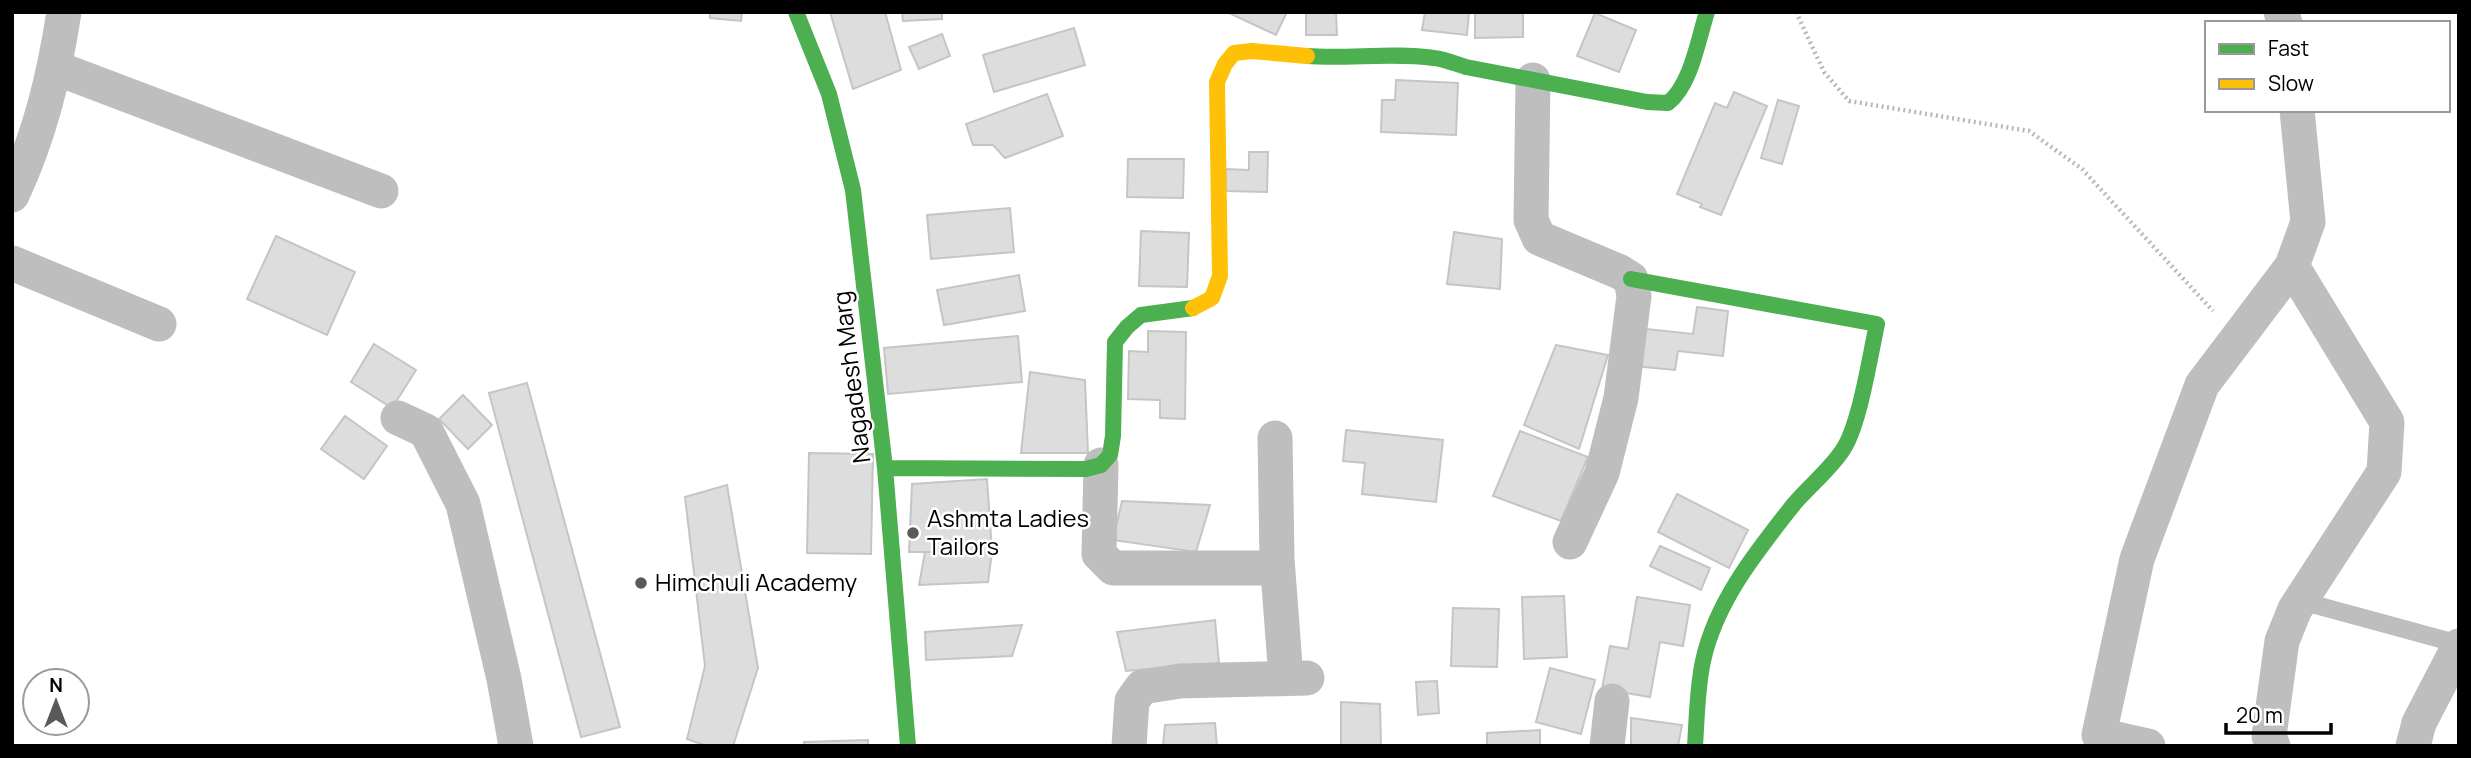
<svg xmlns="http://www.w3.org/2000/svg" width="2471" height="758" font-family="Manrope,sans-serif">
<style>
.building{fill:#ddd;stroke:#c5c5c5;stroke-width:2}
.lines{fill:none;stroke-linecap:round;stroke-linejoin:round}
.path{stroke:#b8b8b8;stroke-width:4.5;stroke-dasharray:2 3.5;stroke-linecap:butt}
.lane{stroke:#bebebe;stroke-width:18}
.street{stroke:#bebebe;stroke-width:35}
.fast{stroke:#4caf50;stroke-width:16}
.slow{stroke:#ffc107;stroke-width:16}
.poi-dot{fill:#595959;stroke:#fff;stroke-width:2.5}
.labels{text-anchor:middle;stroke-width:5;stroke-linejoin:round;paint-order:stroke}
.street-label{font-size:24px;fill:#000;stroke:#fff}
.poi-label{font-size:24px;fill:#000;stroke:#fff;text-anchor:start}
</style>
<rect width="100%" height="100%" fill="#fff"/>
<path class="building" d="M710,12H742L741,21L710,18Z
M830,12H885L901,70L853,89Z
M902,12H942V19L903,21Z
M1227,12H1287L1276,35Z
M1306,12H1336L1337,35H1306Z
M1425,12H1469L1467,35L1422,30Z
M1475,12H1523V37L1475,38Z
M1595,13L1636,30L1619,72L1577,56Z
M1074,28L1085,65L994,92L983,55Z
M942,34L950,56L919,69L909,47Z
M1396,80L1458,83L1456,135L1381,132L1382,100H1395Z
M1734,92L1767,106L1721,215L1700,207L1702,204L1677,194L1715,103L1727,108Z
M1047,94L1063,136L1005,158L993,145H973L966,124Z
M1778,100L1799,106L1782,164L1761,158Z
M1249,152H1268L1267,192L1226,191V169L1249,170Z
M1128,159H1184L1183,198L1127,197Z
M1010,208L1014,252L931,259L927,215Z
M1141,231L1189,233L1187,287L1139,286Z
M1454,232L1502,239L1500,289L1447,284Z
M276,236L355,272L327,335L247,299Z
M1019,275L1025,311L944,325L937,290Z
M1697,307L1728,311L1723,356L1678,351L1675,370L1634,366L1638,328L1693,334Z
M1148,331L1186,332L1185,419L1160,418V400L1128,399L1129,351L1148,352Z
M1018,336L1022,382L888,394L884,348Z
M374,344L416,370L392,408L351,382Z
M1556,345L1608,355L1579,449L1524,425Z
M1030,372L1085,380L1088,453H1021Z
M527,383L620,727L581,737L489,393Z
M463,395L492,425L468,449L439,419Z
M345,416L387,446L364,479L321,449Z
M1346,430L1443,440L1436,502L1362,494L1365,463L1343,461Z
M1520,431L1588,457L1561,521L1493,496Z
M809,453L873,454L871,554L807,553Z
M987,479L992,552H909L912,484Z
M727,485L758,668L733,746H707L687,739L705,666L685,497Z
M1677,494L1748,530L1729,568L1658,532Z
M1122,501L1210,505L1196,552L1113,540Z
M1660,546L1710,568L1701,590L1650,566Z
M925,552H992L988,582L919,585Z
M1564,596L1567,657L1524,659L1522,597Z
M1637,597L1690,605L1683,646L1660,642L1650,697L1602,689L1610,646L1628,649Z
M1453,608L1499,609L1497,667L1451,666Z
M1215,620L1219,663L1126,671L1117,632Z
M1022,625L1012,656L926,660L925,632Z
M1550,668L1595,680L1581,734L1536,722Z
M1437,681L1439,713L1418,715L1416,682Z
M1341,702L1380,704L1381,746H1341Z
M1631,718L1682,725L1678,746H1631Z
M1215,723L1217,746H1163L1165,725Z
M1540,730V746H1487V733Z
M868,740V746H804V742Z"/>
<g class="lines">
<path class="path" d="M1796,12L1824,72L1849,101L2029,131L2082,169L2213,311"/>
<path class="lane" d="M2301,601L2459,644"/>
<path class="street" d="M2281,12L2285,23
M56,68L381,191
M1533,80L1531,220L1539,238L1620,272L1631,279L1634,296L1621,398L1602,473L1570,542
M12,195C40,135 54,77 64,12
M12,263L159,324
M398,418L426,431L463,504L504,679L516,746
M1275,438L1277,559L1286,678
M1101,465L1099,554L1113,568H1277
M1129,746L1132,701L1142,687L1180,681L1307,678
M1607,746L1612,701
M2148,746L2099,735L2137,559L2202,385L2292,266
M2273,746L2269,736L2282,641L2295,609L2384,472L2387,422L2292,266L2308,222L2297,110
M2413,746L2419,723L2459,646"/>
<path class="fast" d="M796,12L829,94L853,190L885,468L908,746
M1307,56C1349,59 1393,52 1434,58C1445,59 1456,64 1466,67L1647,102L1668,103C1691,85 1698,40 1707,12
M1631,279L1877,324C1870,356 1860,422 1844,448C1832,468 1809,486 1794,504C1757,551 1716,601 1703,661C1697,689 1697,717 1695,746
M885,468L1086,469L1101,465L1110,455L1113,436L1115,342L1127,327L1141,315L1193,308"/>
<path class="slow" d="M1193,308L1212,298L1220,276L1217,82L1225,64L1234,53L1252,51L1307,56"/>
</g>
<g class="poi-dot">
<circle cx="913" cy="533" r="7"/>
<circle cx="641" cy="583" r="7"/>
</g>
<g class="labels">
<g class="street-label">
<text transform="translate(852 377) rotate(-97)" y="8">Nagadesh Marg</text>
</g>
<g class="poi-label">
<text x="927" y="527">Ashmta Ladies<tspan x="927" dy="28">Tailors</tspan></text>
<text x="655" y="591">Himchuli Academy</text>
</g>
</g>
<rect width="2471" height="758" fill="none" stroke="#000000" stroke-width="28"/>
<rect x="2205" y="21" width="245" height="91" fill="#ffffff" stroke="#999999" stroke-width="2"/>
<rect x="2219" y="44" width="35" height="10" fill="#4caf50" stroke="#999999" stroke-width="2"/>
<text x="2268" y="56" font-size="21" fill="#000000">Fast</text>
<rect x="2219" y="79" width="35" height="10" fill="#ffc107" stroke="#999999" stroke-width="2"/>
<text x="2268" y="91" font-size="21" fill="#000000">Slow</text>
<g transform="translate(56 702)"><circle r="33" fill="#ffffff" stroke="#999999" stroke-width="2"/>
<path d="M0-5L12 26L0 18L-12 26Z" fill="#595959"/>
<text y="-10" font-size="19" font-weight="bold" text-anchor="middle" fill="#000000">N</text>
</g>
<path d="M2226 723v10h105v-10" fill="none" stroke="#000000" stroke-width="3.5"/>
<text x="2236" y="723" font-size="21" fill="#000000" stroke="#ffffff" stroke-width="5" paint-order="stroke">20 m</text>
</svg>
